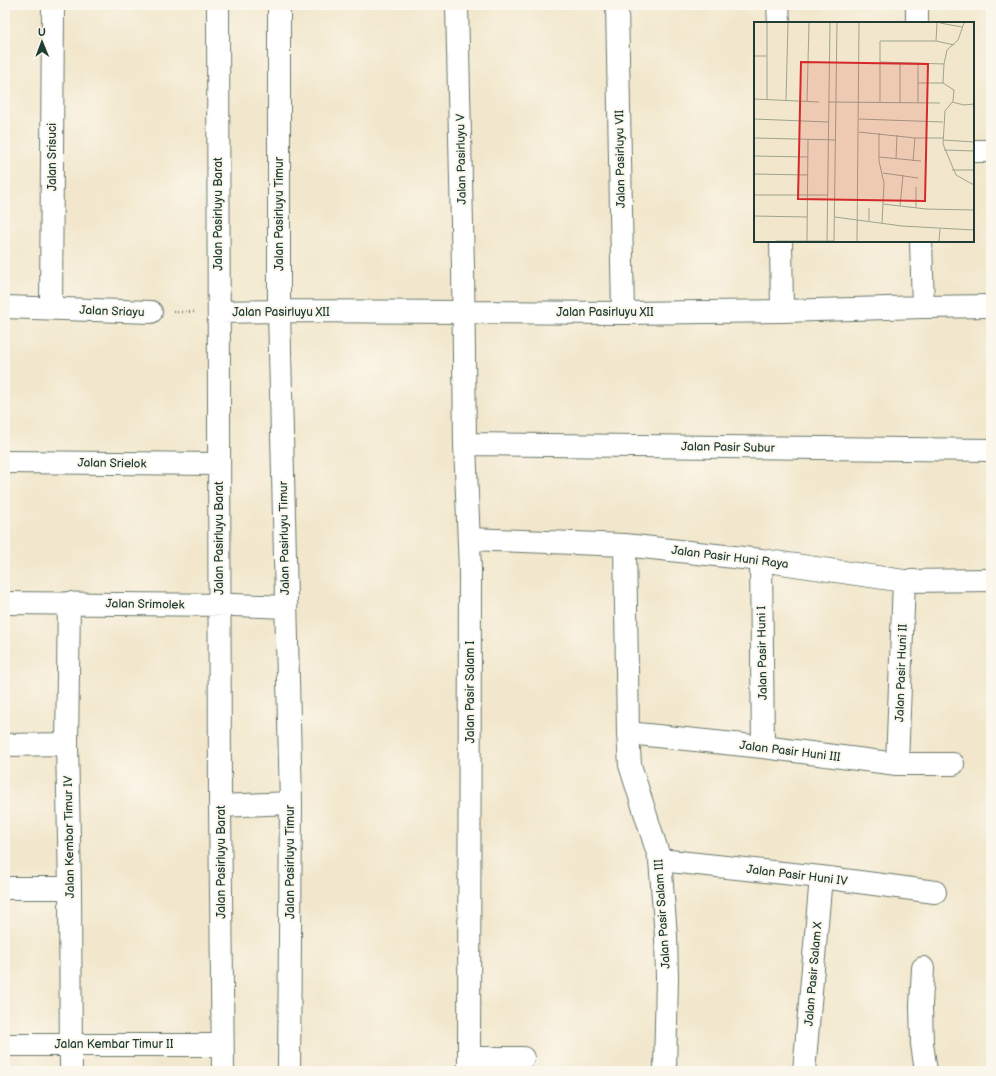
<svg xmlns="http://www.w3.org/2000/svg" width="996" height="1076" font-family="'Balsamiq Sans',sans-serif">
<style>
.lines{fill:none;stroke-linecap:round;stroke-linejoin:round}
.minor-casing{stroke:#697869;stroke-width:24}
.path{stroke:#697869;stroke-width:2.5;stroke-dasharray:1 3;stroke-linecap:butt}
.minor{stroke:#fff;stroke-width:22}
.labels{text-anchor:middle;stroke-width:4;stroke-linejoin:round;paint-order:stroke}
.street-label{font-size:12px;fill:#1f3d34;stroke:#fbf7ec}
.inset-road{fill:none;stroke:#9ea38f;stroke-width:1}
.view{fill:#d62828;fill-opacity:0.15;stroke:#d62828;stroke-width:2}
.inset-edge{fill:none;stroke:#1f3d34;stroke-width:2}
</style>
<rect width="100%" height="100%" fill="#fbf7ec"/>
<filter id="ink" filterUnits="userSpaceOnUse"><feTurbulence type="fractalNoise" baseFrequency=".025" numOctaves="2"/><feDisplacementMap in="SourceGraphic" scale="8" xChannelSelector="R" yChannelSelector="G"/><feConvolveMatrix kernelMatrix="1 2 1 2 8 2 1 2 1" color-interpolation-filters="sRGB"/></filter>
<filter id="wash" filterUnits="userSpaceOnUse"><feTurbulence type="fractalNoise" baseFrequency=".012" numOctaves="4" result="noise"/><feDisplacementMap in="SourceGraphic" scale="16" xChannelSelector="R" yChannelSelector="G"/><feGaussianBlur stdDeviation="0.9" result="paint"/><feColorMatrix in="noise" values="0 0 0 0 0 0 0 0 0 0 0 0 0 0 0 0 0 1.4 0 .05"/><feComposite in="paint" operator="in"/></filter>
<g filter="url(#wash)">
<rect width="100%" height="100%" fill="#f2e7cc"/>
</g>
<g filter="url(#ink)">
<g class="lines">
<defs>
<path id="minor" d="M218,5L220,806L223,1071
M279,5V311L291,803L289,1071
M457,5L463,268L465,444L470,570L469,1071
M617,5L623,313
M778,5L779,23
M917,5V23
M973,151H991
M781,241L782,311
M921,241L923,307
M5,307L151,312
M51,308L53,5
M219,312L279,311L623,313L782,311L923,307L991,306
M465,444L991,450
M5,462L219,464
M469,539L625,545L761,560L904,581L991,580
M625,545L628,733L630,765L660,860L666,936L667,977L665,1071
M761,560L763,747
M5,603L233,605L286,607
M69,603L67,744L70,888L71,1071
M628,733L763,747L897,764H953
M5,745L67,744
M897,764L904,581
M220,806L291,803
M660,860L821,877L935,892
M5,888H70
M923,968L921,1006L922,1044L926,1071
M5,1045H222
M469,1058H523
M804,1071L821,877"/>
</defs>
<use href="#minor" class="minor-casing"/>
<path class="path" d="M173,312H196"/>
<use href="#minor" class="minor"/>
</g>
</g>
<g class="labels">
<g class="street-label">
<text transform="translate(52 157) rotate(-90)" y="4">Jalan Srisuci</text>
<text transform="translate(461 159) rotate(-91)" y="4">Jalan Pasirluyu V</text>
<text transform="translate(620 159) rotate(-91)" y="4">Jalan Pasirluyu VII</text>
<text transform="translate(218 214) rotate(-90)" y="4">Jalan Pasirluyu Barat</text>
<text transform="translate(279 214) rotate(-90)" y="4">Jalan Pasirluyu Timur</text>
<text transform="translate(112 311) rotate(2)" y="4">Jalan Sriayu</text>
<text x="281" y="316">Jalan Pasirluyu XII</text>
<text x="605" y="316">Jalan Pasirluyu XII</text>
<text transform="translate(728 447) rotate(1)" y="4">Jalan Pasir Subur</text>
<text transform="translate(112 463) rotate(1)" y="4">Jalan Srielok</text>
<text transform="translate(219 538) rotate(-90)" y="4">Jalan Pasirluyu Barat</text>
<text transform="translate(284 538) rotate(-91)" y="4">Jalan Pasirluyu Timur</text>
<text transform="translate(730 557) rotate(7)" y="4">Jalan Pasir Huni Raya</text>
<text transform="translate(145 604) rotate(1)" y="4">Jalan Srimolek</text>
<text transform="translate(762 653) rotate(-91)" y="4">Jalan Pasir Huni I</text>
<text transform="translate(901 673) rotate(-88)" y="4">Jalan Pasir Huni II</text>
<text transform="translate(470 692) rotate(-90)" y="4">Jalan Pasir Salam I</text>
<text transform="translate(790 751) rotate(7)" y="4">Jalan Pasir Huni III</text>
<text transform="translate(69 837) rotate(-91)" y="4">Jalan Kembar Timur IV</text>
<text transform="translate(221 862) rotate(-90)" y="4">Jalan Pasirluyu Barat</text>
<text transform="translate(290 862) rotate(-90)" y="4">Jalan Pasirluyu Timur</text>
<text transform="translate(797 875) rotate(7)" y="4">Jalan Pasir Huni IV</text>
<text transform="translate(662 914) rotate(-94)" y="4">Jalan Pasir Salam III</text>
<text transform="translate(813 974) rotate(-85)" y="4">Jalan Pasir Salam X</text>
<text x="114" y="1048">Jalan Kembar Timur II</text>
</g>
</g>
<g transform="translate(754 22)">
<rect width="220" height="220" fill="#f2e7cc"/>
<path class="inset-road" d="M186,1L208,5M210,1L204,18L193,28L190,42L189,61L200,68L199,79L191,89L189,122L202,153L220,163M182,19L183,1M0,34H13M126,40L190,42M164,41V81M164,61H189M0,77L65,80M13,78V1M32,78L34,1M53,79L55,1M74,80L186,81M198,80L210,83L220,82M126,81V19H182L200,23M146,81V41M0,97L74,100M105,97L189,100M105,110L161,116H189M125,111V139L130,161L128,201M0,116L82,118M189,118L220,120M190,128L220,129M0,134L54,135M125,135L167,139M142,137L143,113M159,139L161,116M198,148H220M129,151L164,156M0,152L54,153M0,173H73M129,182L172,187L220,188M146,184L149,153M162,186V165M0,194L53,195M81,195L148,204L220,208M115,199V186M22,219H80M53,219L54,117M73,219L76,1M80,219L83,1M103,219L105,1M185,219L186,207"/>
<path class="view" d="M47,40L174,42L171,179L44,177Z"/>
<rect width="220" height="220" class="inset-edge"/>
</g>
<rect width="996" height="1076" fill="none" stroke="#fbf7ec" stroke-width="20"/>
<g transform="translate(42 42) rotate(359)" stroke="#fbf7ec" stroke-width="3" paint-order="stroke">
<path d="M0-3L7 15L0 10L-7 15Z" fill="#1f3d34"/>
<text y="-6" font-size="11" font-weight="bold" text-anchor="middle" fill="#1f3d34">U</text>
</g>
</svg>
